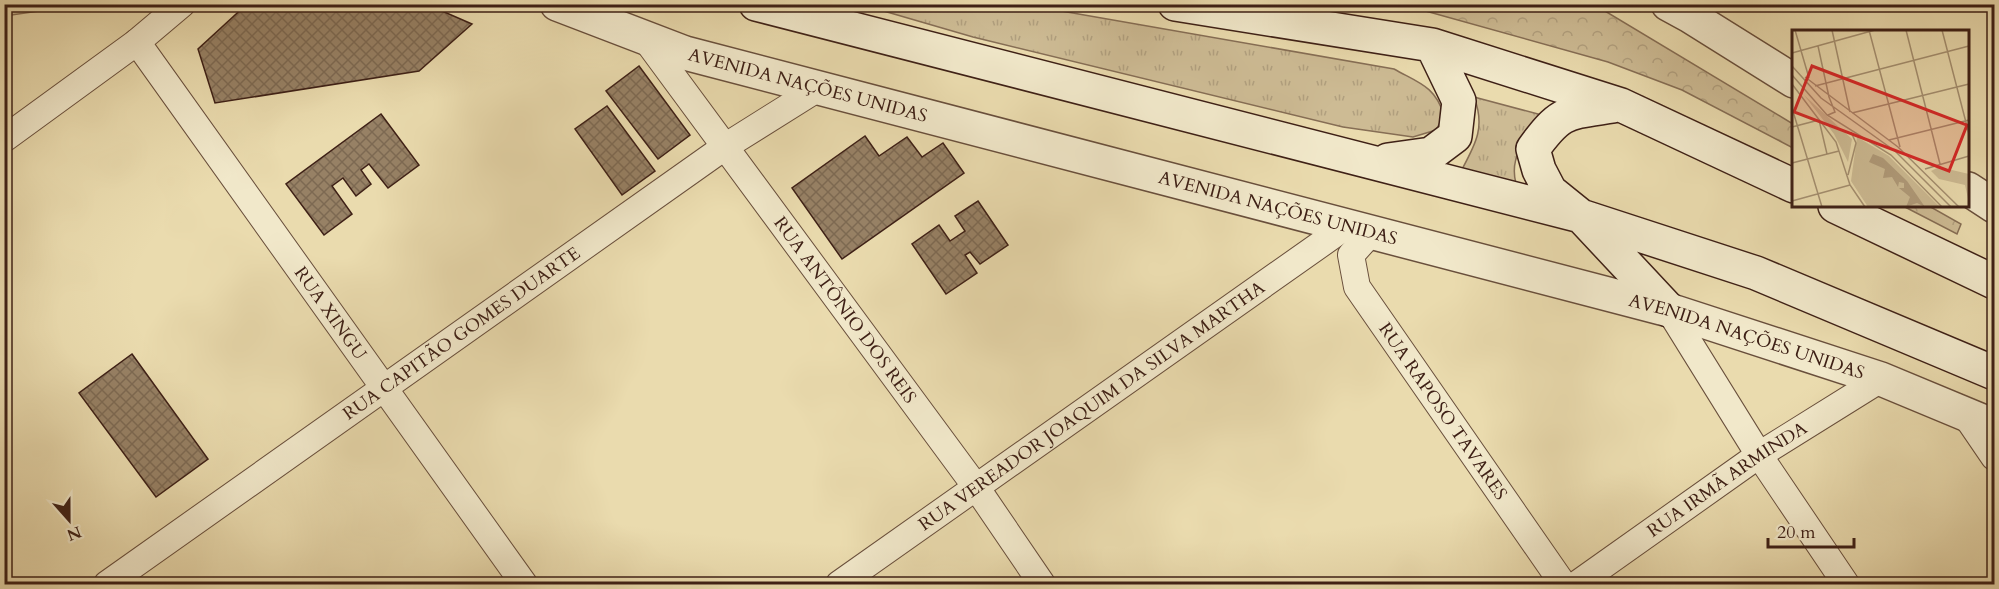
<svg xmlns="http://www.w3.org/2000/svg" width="1999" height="589" font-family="Cardo,serif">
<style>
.grass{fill:url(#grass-tufts);stroke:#866e55;stroke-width:1.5}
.forest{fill:url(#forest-crowns);stroke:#866e55;stroke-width:1.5}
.building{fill:url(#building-cross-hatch);stroke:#3e2016;stroke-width:1.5}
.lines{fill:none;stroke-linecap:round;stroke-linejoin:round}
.minor-casing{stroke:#694f3c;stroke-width:28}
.tertiary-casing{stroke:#694f3c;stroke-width:36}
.secondary-casing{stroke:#3e2016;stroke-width:36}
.minor{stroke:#f1e8ca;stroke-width:26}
.tertiary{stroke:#f1e8ca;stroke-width:33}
.secondary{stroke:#f1e8ca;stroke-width:33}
.labels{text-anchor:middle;stroke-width:5;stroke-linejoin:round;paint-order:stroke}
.street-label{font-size:18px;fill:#3e2016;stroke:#f1e8ca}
.inset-road{fill:none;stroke:#a59071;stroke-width:1.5}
.view{fill:#d62828;fill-opacity:0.15;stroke:#d62828;stroke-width:3}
.inset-edge{fill:none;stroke:#3e2016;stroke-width:3}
</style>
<defs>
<pattern id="grass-tufts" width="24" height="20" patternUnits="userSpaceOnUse" patternTransform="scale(1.5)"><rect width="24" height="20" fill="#cdbb94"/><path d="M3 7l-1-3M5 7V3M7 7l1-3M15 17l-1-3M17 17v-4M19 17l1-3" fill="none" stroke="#b1a07f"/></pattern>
<pattern id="forest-crowns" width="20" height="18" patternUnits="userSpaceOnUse" patternTransform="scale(1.5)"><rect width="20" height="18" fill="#cdbb94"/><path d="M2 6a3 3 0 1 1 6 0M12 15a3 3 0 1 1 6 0" fill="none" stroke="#b1a07f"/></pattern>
<pattern id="building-cross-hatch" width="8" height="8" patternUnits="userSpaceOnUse" patternTransform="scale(1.5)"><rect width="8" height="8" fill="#978165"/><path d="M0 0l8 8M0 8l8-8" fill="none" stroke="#7d6952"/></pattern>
</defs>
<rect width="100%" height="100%" fill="#eadbae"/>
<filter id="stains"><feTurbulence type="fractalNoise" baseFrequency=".00333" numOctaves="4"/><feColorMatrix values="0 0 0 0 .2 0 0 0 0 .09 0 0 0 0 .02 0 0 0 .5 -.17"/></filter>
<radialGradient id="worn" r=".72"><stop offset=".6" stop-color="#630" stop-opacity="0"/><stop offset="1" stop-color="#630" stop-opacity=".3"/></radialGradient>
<path class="grass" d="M5,4H80V5L5,16Z
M863,5H1027L1394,69C1419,83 1435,86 1444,115L1436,130L1413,137L1343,127L973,37Z
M1474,97L1549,117C1529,138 1508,152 1516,184L1460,173C1475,145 1486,128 1474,97Z"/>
<path class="forest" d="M1404,5H1595L1793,124V148L1682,90L1608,62Z
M1903,206H1929L1961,224L1957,234Z"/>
<path class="building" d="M247,4H426L472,24L419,71L215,103L198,49Z
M639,66L690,135L658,159L606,91Z
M607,106L655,171L622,195L575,129Z
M381,114L419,165L388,188L369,164L361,170L371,184L356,196L343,178L332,186L352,214L324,235L286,184Z
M865,136L879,156L907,137L922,157L943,143L964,173L842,259L792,188Z
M978,201L1008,245L980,264L970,252L965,255L977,273L946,294L912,244L939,225L950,241L965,231L955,216Z
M132,354L208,459L156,497L79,393Z"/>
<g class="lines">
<defs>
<g id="minor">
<path id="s1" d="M644,37L976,487L1042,584"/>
<path id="s2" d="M137,42L524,584"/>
<path d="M4,139L137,42L182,4"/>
<path id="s3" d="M1370,234L1351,255L1357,287L1563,584"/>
<path d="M1669,310L1759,455L1846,584"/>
<path d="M1966,416L1994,457"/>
<path id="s4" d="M107,584L726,146L817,89"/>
<path id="s5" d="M839,584L1345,227"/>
<path id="s6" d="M1577,584L1759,455L1881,379"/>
</g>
<g id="tertiary">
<path id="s7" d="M557,4L685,53L1669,310L1881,379L1994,426"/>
<path d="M1668,4L1690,16L1794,81"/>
<path d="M1968,189L1994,206"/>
</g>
<path id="secondary" d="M756,4L1581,216L1756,273L1994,373
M1175,4L1432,45L1621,105L1794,186
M1613,106C1567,113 1561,110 1533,149L1539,170L1550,191L1581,216L1669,310
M1388,160L1431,154L1455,136L1459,101L1432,45
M1835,206L1994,282"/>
</defs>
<use href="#minor" class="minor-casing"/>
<use href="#tertiary" class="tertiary-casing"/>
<use href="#secondary" class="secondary-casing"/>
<use href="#minor" class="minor"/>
<use href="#tertiary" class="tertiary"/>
<use href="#secondary" class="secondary"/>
</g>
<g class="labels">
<g class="street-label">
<text dy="6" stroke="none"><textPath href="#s7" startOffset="264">AVENIDA NAÇÕES UNIDAS</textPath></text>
<text dy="6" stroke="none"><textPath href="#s7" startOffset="750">AVENIDA NAÇÕES UNIDAS</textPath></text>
<text dy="6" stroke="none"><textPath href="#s1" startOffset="339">RUA ANTÔNIO DOS REIS</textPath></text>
<text dy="6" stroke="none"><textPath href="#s2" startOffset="333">RUA XINGU</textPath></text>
<text dy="6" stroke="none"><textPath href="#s4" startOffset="434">RUA CAPITÃO GOMES DUARTE</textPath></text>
<text dy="6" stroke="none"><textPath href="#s7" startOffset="1236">AVENIDA NAÇÕES UNIDAS</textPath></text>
<text dy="6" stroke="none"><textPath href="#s5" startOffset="309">RUA VEREADOR JOAQUIM DA SILVA MARTHA</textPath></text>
<text dy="6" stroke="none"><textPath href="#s3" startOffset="212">RUA RAPOSO TAVARES</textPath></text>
<text dy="6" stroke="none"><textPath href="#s6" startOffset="183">RUA IRMÃ ARMINDA</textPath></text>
</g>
</g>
<g transform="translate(1792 30)">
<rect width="177" height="177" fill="#eadbae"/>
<path d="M147,137L177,144V173L173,155L147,149L139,141Z" fill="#cdbb94"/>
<path d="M12,65L60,109L56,132L42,104ZM65,107L97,126L148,177H76L59,151Z" fill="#cdbb94"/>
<path d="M81,124L91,128L115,151L133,177L125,173L114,177L118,167L107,158H112V153L107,152L106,157L100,147L91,148L93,139L77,132Z" fill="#b09b7a"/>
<path class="inset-road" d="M3,0L17,48M40,0L58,82M77,0L108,117M114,0L148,134M150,0L177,104M26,16L37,67M0,23L83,0M0,36L29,68L103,121L159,177M0,45L35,85L99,125L150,177M13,47L106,117L167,177M0,54L44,112L58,155L73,177M23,56L177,16M0,78L30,177M60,83L177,54M36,85L43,82L37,67M0,97L27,90L35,124M97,110L177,90M0,133L47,121M133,139L177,126M56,145L64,113L59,102M0,171L58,155"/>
<path class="view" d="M20,36L175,95L157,141L2,82Z"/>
<rect width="177" height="177" class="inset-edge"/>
</g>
<rect width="1999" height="589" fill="none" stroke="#eadbae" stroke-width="24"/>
<rect x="6" y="6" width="1987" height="577" fill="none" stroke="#3e2016" stroke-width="3"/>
<rect x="12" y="12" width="1975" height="565" fill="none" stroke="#3e2016" stroke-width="1.5"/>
<g transform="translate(69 520) rotate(159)" stroke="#f1e8ca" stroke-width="4.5" paint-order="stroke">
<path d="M0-4.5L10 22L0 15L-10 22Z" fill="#3e2016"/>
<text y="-9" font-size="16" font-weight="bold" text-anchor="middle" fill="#3e2016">N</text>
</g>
<path d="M1768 538v9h86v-9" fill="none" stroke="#3e2016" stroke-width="3"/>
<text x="1777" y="538" font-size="18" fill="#3e2016" stroke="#f1e8ca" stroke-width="4.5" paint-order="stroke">20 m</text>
<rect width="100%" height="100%" filter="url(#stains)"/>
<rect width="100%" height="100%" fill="url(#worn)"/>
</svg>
